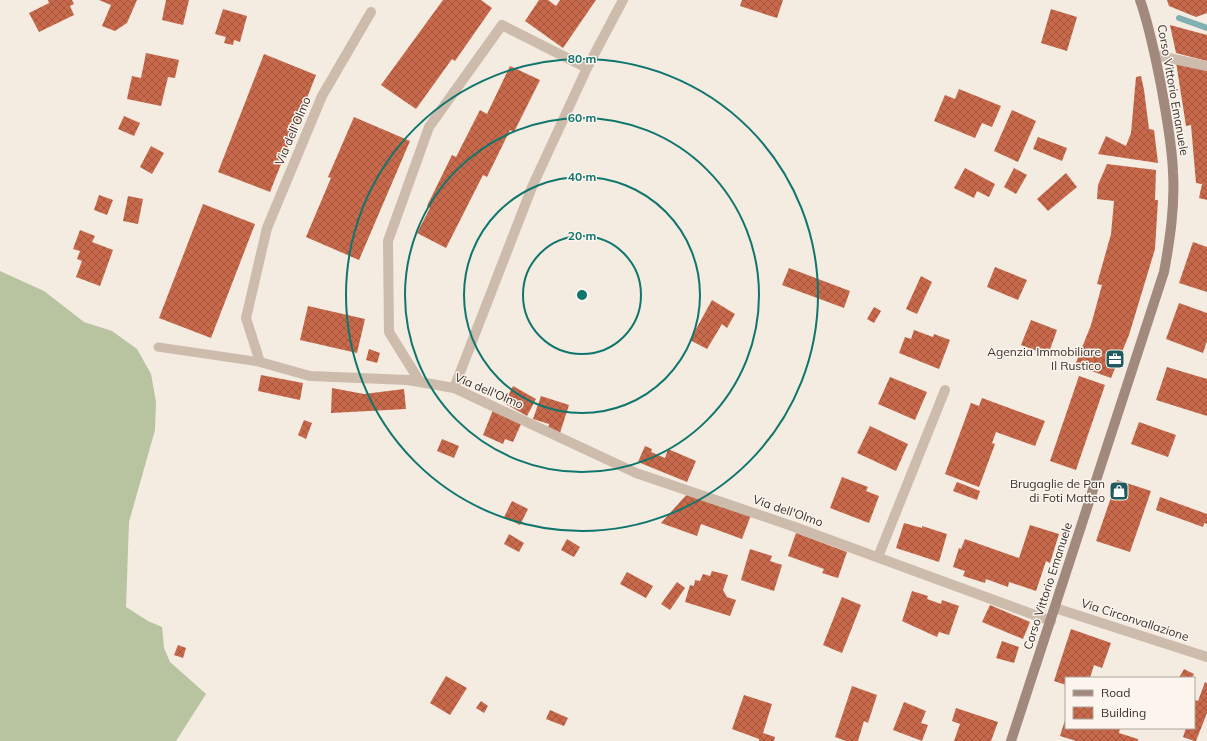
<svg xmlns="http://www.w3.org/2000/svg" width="1207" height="741" font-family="Mulish,sans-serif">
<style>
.grass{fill:#b8c4a0}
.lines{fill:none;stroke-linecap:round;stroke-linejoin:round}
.stream{stroke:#7fb0b2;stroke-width:6}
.building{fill:url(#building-cross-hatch)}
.service{stroke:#cdbbac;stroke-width:9}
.minor{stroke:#cdbbac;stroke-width:10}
.secondary{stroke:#a18a7d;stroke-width:10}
.ring{fill:none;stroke:#0f766e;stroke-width:2}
.labels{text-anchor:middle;stroke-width:3;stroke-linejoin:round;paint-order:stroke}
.street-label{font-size:12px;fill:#3b302b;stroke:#fbf5ee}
.poi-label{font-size:12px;fill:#3b302b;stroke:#fbf5ee;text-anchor:end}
.centre{fill:#0f766e;stroke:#fbf5ee;stroke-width:2}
.ring-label{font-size:12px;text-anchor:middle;font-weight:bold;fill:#0f766e;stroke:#fbf5ee;stroke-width:3;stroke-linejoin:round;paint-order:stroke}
</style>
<defs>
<pattern id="building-cross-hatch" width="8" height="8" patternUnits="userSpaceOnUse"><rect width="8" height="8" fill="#c8694b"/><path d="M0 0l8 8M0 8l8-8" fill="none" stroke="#a4573f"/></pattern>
</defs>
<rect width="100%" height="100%" fill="#f4ebe1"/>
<path class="grass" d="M0,271L44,291L84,322L112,331L137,349L151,374L156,402L155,430L129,522L126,607L148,621L162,627L164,648L170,662L206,694L176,741H0Z"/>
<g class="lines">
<path class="stream" d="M1179,18L1207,28"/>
</g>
<path class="building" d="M48,0H72L74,4L70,6L74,15L39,32L29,13L49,3Z
M99,0H137L127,23L115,31L102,26L111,5Z
M166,0H189L183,25L162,20Z
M443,0H481L492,8L455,61L452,59L416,109L381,85Z
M539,0H548L556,6L560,0H596L563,48L525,21Z
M742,0H783L777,18L740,6Z
M1167,0H1207V13L1196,17L1169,6Z
M223,9L247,16L240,42L234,40L233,45L224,43L226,37L215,34Z
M1051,9L1077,17L1067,51L1041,43Z
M1170,25L1207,35V61L1176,53Z
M146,53L179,60L175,78L168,77L161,106L127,99L132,76L141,78Z
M264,54L316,75L270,192L218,172Z
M1176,62L1207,67V200L1199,198L1202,184L1196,183L1191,125L1186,126Z
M510,66L540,80L514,132L510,130L487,177L483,175L446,248L417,233L430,208L427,206L452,155L456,157L480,110L487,114Z
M1141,76L1144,90L1149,129L1154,130L1158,163L1098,154L1106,136L1126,146L1131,133L1136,77Z
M959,89L1001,106L992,127L982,123L975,138L934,121L945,95L955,99Z
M1012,110L1036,121L1018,162L994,151Z
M124,116L140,123L134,136L118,129Z
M354,117L410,141L359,260L306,237L331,178L328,177Z
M1038,137L1067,148L1062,161L1033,149Z
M151,146L164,153L152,174L140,167Z
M1107,164L1156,170L1155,200H1158L1155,249L1129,335L1111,378L1075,365L1091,325L1102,285L1097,284L1111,234L1114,201L1097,199L1098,185Z
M965,168L995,184L989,197L977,191L974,198L954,188Z
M1014,168L1027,175L1016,194L1004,187Z
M1066,173L1077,187L1048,211L1037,199Z
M99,195L113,200L107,215L94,210Z
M128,196L143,199L138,224L123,221Z
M203,204L255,224L211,338L159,318Z
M80,230L95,236L92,242L113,250L100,286L76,277L82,261L77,259L80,251L73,249Z
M1193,242L1207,247V292L1179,283Z
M995,267L1027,280L1018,300L987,287Z
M789,268L850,291L844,308L782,285Z
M921,276L932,282L917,314L906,309Z
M712,300L735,314L727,328L722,324L707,349L690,340Z
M1179,303L1207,313V341L1203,353L1166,339Z
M308,306L365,319L357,353L300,340Z
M874,307L881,311L874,323L867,319Z
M1031,320L1057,330L1048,355L1021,345Z
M914,330L933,337L934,334L950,340L939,369L899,353L905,337L911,339Z
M369,349L380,353L377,363L366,360Z
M1167,367L1207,379V416L1156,400Z
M261,375L303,383L300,400L258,391Z
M1079,376L1105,385L1076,470L1050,461Z
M890,377L927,392L915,420L878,404Z
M513,386L536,399L527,416L504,403Z
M332,388L364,394L404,389L406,409L331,413Z
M541,396L569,405L560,433L548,429L549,424L533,419Z
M982,398L1045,421L1035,446L996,432L992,443L995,444L979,487L945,474L971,403L979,406Z
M493,410L522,422L513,442L505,439L503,444L483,435Z
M304,420L312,423L306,439L298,435Z
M1139,422L1176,435L1168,457L1131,444Z
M870,426L908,444L896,471L857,453Z
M442,439L459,446L454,458L437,451Z
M645,446L652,449L651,452L665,458L668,449L696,461L687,482L638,462Z
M842,477L868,487L866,491L879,496L869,523L830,508Z
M1117,480L1151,491L1130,552L1096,541Z
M957,482L980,491L977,500L953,491Z
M689,492L751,515L742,539L701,524L697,536L661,523Z
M1160,497L1207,514V524L1204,523L1203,527L1156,510Z
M512,501L528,509L520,525L504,517Z
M904,523L922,528V526L947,534L939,562L896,548Z
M1030,525L1059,534L1050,563L1046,561L1036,591L1009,582L1008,587L986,579L985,583L963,576L965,571L953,567L959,548L961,549L965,539L1019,558Z
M796,533L847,552L838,578L822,573L824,569L788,556Z
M509,534L524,543L519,552L504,544Z
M567,539L580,547L574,557L561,550Z
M750,549L772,556L770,561L782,565L774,591L741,580Z
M712,571L728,575L723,590L727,597L736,600L730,616L685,602L690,585L694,586L695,580L700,581L703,574L710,576Z
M627,572L653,586L646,598L620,584Z
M677,582L685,588L670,610L661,604Z
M912,591L928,596L927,599L941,604L942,600L959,606L949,635L939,632L937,637L902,621Z
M842,597L861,605L842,653L823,645Z
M990,605L1030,622L1023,639L982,622Z
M1071,629L1111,643L1102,668L1094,665L1090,678H1066V685L1054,681Z
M1002,641L1019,647L1014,663L996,658Z
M178,645L186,648L183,658L174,655Z
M1184,669L1194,674L1192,678H1179Z
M446,676L467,688L450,715L430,703Z
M1205,682L1207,683V713L1196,741H1194L1183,737L1186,728H1194V702L1195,700L1198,701Z
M852,686L877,695L868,723L864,721L858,741H846L835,737Z
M744,695L772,704L763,733L775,737L774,741H759V739L732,729Z
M481,701L488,706L484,713L476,708Z
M904,702L926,711L921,723L928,725L922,741L893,730Z
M956,708L998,722L991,741H954L960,724L952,721Z
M550,710L568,718L564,726L546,719Z
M1066,717V728H1120L1119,733L1138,739V741H1076L1060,736Z"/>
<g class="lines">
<path class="service" d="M158,347L260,362"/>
<path class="minor" d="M371,12L322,96L267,228L246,318L260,362L310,376L408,380L454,388L636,473L792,526L1051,621
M1155,55L1207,66
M420,382L389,332L388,241L429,127L502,25L587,68
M454,388L532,187L587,68L623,0
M878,557L945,390
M1055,608L1207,657"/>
<path class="secondary" d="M1011,741L1164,272C1170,239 1175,206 1173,172C1172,143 1166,114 1161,85C1155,56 1150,28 1140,0"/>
</g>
<g class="ring">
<circle cx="582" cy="295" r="59"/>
<circle cx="582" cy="295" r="118"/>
<circle cx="582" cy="295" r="177"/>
<circle cx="582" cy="295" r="236"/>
</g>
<defs>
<symbol id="office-square" viewBox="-11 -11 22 22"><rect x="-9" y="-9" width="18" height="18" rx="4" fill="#1f5a5e" stroke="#fbf5ee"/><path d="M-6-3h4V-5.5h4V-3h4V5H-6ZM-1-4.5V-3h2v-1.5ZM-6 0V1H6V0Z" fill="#fff"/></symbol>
<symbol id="shop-square" viewBox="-11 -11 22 22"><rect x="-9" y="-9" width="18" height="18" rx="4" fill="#1f5a5e" stroke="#fbf5ee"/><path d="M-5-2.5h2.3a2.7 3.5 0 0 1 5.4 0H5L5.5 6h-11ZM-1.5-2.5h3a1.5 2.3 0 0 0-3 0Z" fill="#fff"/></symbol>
</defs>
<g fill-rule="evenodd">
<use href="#office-square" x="1104" y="348" width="22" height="22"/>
<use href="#shop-square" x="1108" y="480" width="22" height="22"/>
</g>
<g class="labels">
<g class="street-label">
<text transform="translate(1173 90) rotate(80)" y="4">Corso Vittorio Emanuele</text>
<text transform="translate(293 131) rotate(-67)" y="4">Via dell'Olmo</text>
<text transform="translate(489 391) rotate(23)" y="4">Via dell'Olmo</text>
<text transform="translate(788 511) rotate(19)" y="4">Via dell'Olmo</text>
<text transform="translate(1048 586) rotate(-72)" y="4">Corso Vittorio Emanuele</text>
<text transform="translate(1135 620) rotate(18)" y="4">Via Circonvallazione</text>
</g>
<g class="poi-label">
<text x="1101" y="356">Agenzia Immobiliare<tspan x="1101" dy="14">Il Rustico</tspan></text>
<text x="1105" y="488">Brugaglie de Pan<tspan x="1105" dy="14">di Foti Matteo</tspan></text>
</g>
</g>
<circle cx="582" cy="295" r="6" class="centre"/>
<g class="ring-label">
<text x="582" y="63">80 m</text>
<text x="582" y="122">60 m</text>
<text x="582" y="181">40 m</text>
<text x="582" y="240">20 m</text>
</g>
<rect x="1065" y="677" width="130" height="52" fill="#fbf5ee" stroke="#aea6a0"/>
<rect x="1073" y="690" width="20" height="6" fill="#a18a7d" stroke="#aea6a0"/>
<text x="1101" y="697" font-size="12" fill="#3b302b">Road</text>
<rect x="1073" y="707" width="20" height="12" fill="url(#building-cross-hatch)" stroke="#aea6a0"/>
<text x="1101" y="717" font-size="12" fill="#3b302b">Building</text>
</svg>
